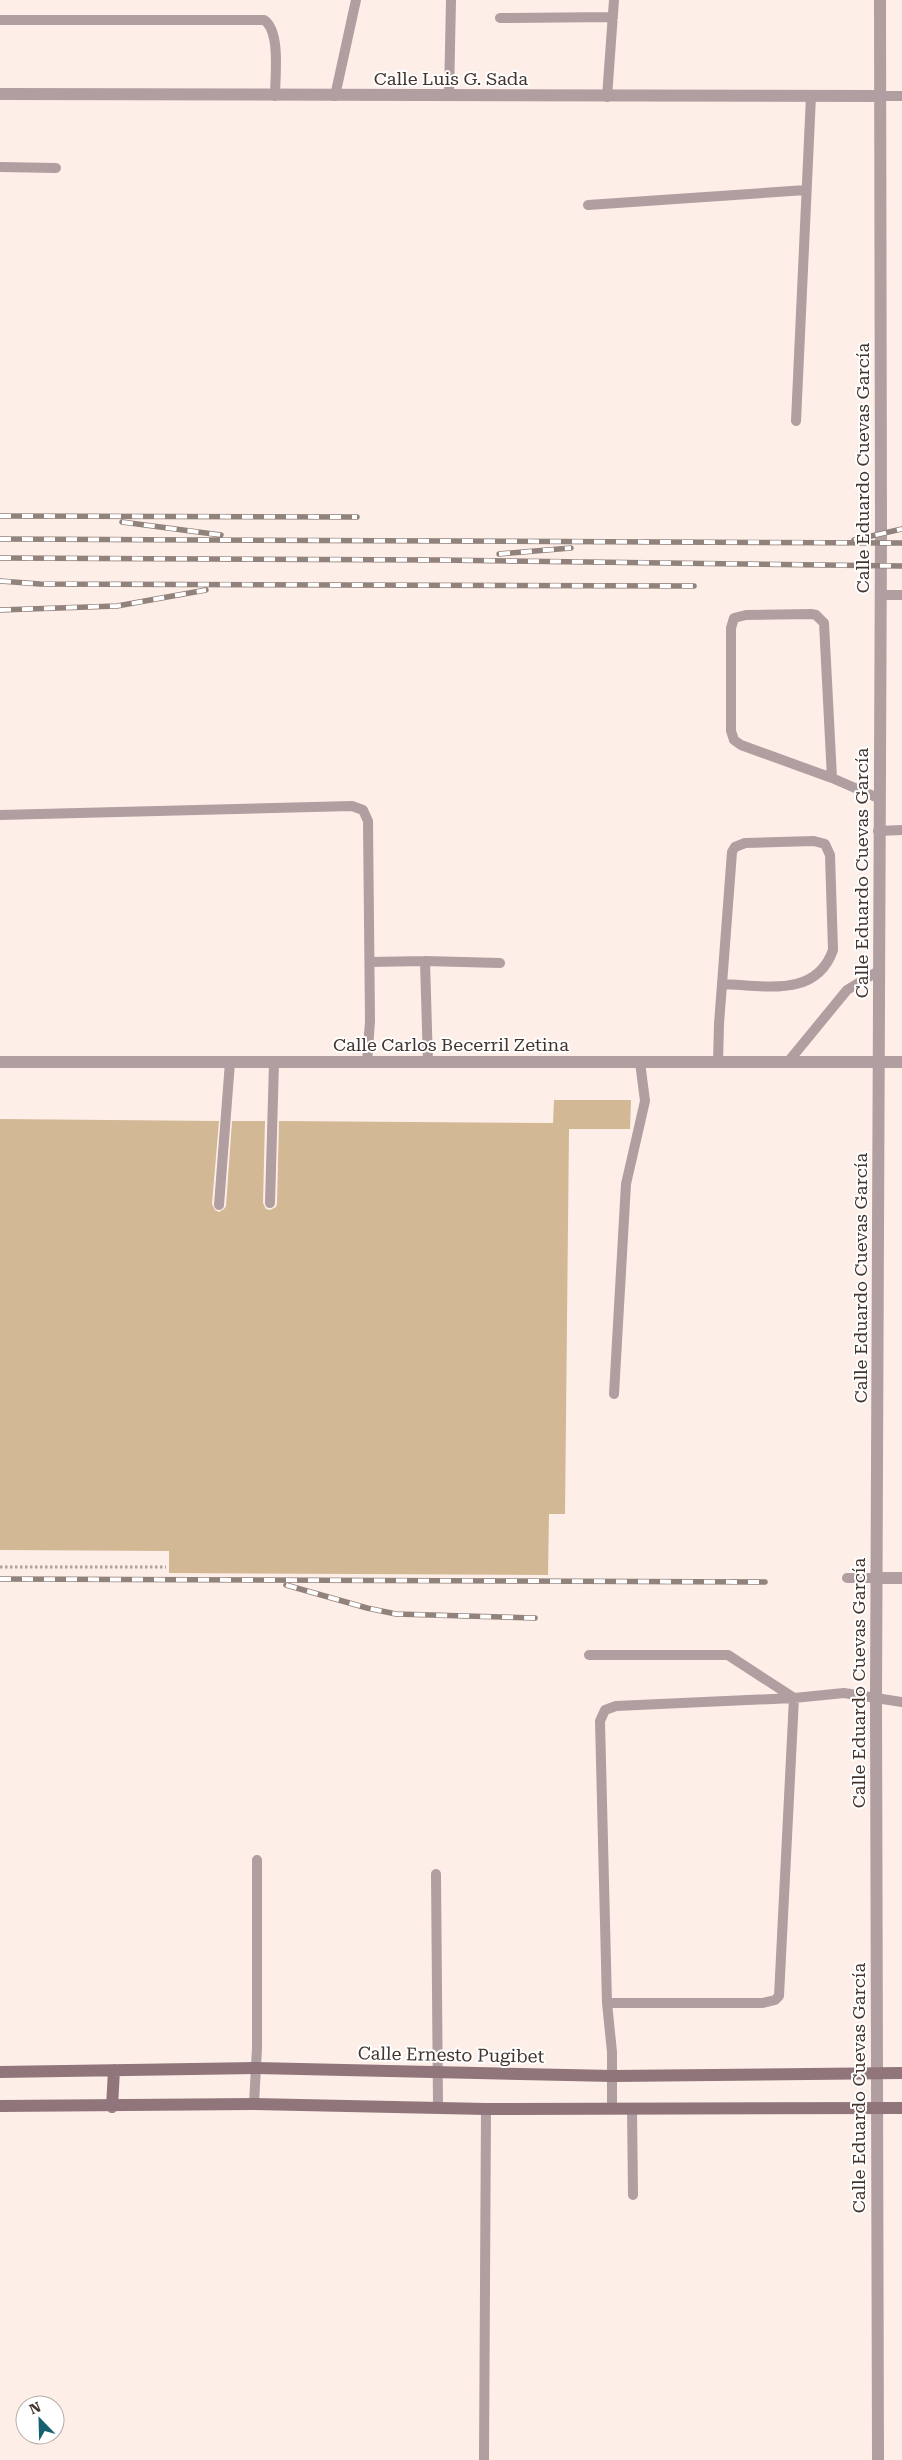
<svg xmlns="http://www.w3.org/2000/svg" width="902" height="2460" font-family="'Roboto Serif',serif">
<style>
.building{fill:#d2b895}
.lines{fill:none;stroke-linecap:round;stroke-linejoin:round}
.path{stroke:#b1a29c;stroke-width:3;stroke-dasharray:2.5 2.5;stroke-linecap:butt}
.lane{stroke:#b09ea1;stroke-width:10}
.street{stroke:#b09ea1;stroke-width:12}
.secondary{stroke:#90767b;stroke-width:12}
.rail-casing{stroke:#92827c;stroke-width:5.5}
.rail{stroke:#fff;stroke-width:4;stroke-dasharray:11;stroke-linecap:butt}
.labels{text-anchor:middle;stroke-width:4;stroke-linejoin:round;paint-order:stroke}
.street-label{font-size:18px;fill:#43342e;stroke:#fff}
</style>
<rect width="100%" height="100%" fill="#feeee8"/>
<path class="building" d="M554,1100H631L630,1129H569L565,1514H549L548,1575L169,1573V1551L0,1550V1119L219,1121L212,1204L215,1210L219,1212L224,1209L226,1206L232,1121H265L263,1203L266,1209L270,1210L276,1207L277,1203L279,1121L553,1123Z"/>
<g class="lines">
<path class="path" d="M0,1567H166"/>
<path class="lane" d="M500,18L613,17
M0,20H264C281,31 275,77 275,96
M335,96L356,0
M449,96L451,0
M881,96H902
M607,97L614,0
M0,167L56,168
M588,205L806,190
M796,421L811,96
M880,595H902
M832,778L824,623L816,615L811,614L746,615L734,618L731,628V731L734,740L741,745L832,778L878,798
M0,815L352,806L363,810L368,821L370,1021L367,1063
M878,831L902,830
M425,961L428,1063
M370,962L425,961L500,963
M718,1062L719,1024L732,852L735,847L745,843L814,841L825,844L830,855L833,950C816,999 763,985 722,984
M788,1062L847,990L880,970
M270,1203L274,1063
M219,1205L230,1062
M614,1394L626,1184L645,1101L640,1062
M847,1578H877
M589,1655H728L794,1698L779,1996L775,2000L763,2003H607L600,1721L605,1710L616,1706L794,1698L844,1693L902,1702
M436,1874L438,2107
M607,2003L612,2052V2108
M254,2104L257,2048V1860
M632,2108L633,2195
M484,2460L486,2109"/>
<path class="street" d="M0,94L881,96
M0,1062H902
M877,1578H902
M878,2460L876,1699L881,534L880,0"/>
<path class="secondary" d="M0,2072L256,2068L613,2076L902,2073
M0,2106L254,2104L486,2109L902,2108
M112,2107L114,2070"/>
<defs>
<path id="rail" d="M0,516L357,517
M122,522L221,535
M0,539L902,543
M854,540L902,529
M499,554L571,548
M0,558L439,560L902,566
M0,581L40,584L694,586
M0,610L117,606L206,590
M0,1579L765,1582
M286,1585L367,1608L396,1614L535,1618"/>
</defs>
<use href="#rail" class="rail-casing"/>
<use href="#rail" class="rail"/>
</g>
<g class="labels">
<g class="street-label">
<text x="451" y="85">Calle Luis G. Sada</text>
<text transform="translate(863 468) rotate(-90)" y="6">Calle Eduardo Cuevas García</text>
<text transform="translate(862 873) rotate(-90)" y="6">Calle Eduardo Cuevas García</text>
<text x="451" y="1051">Calle Carlos Becerril Zetina</text>
<text transform="translate(861 1278) rotate(-90)" y="6">Calle Eduardo Cuevas García</text>
<text transform="translate(859 1683) rotate(-90)" y="6">Calle Eduardo Cuevas García</text>
<text transform="translate(451 2055) rotate(1)" y="6">Calle Ernesto Pugibet</text>
<text transform="translate(859 2088) rotate(-90)" y="6">Calle Eduardo Cuevas García</text>
</g>
</g>
<g transform="translate(40 2420) rotate(337)"><circle r="24" fill="#ffffff" stroke="#b4aeab"/>
<path d="M0-4L9 19L0 12L-9 19Z" fill="#17606f"/>
<text y="-8" font-size="14" font-weight="bold" text-anchor="middle" fill="#43342e">N</text>
</g>
</svg>
